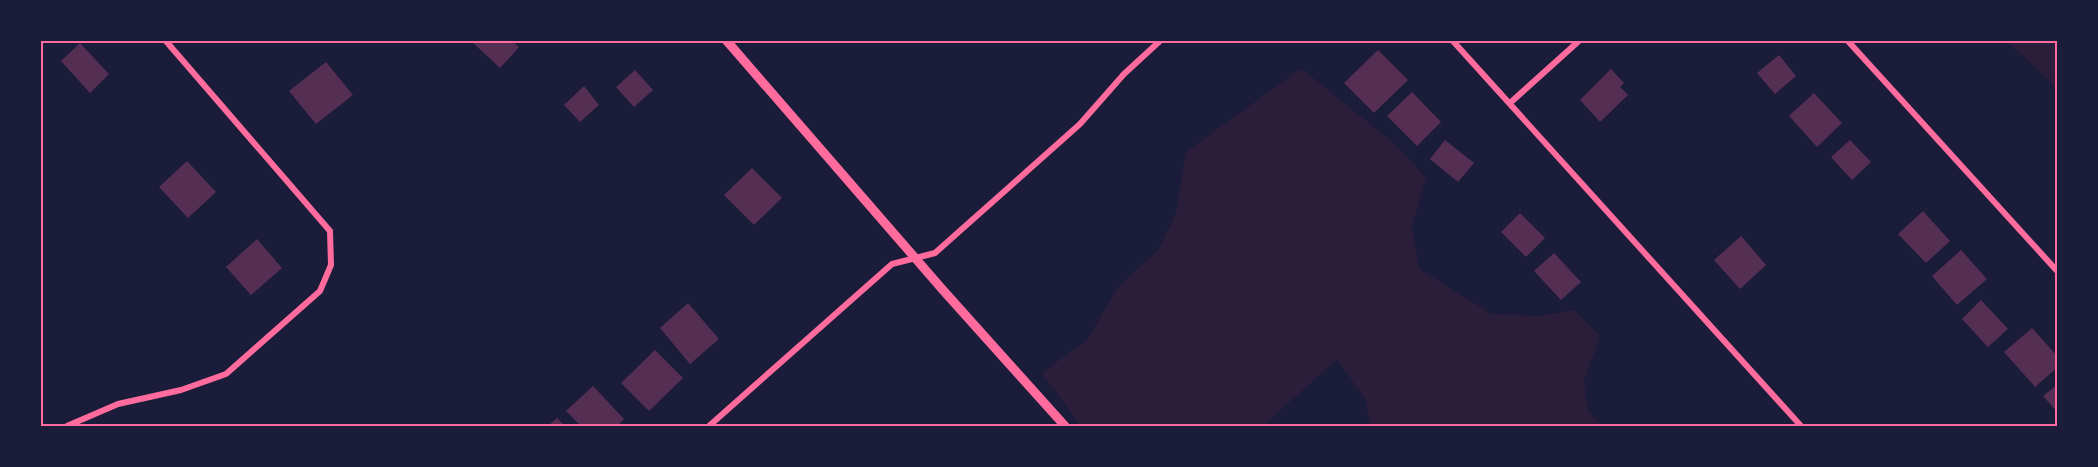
<svg xmlns="http://www.w3.org/2000/svg" width="2098" height="467" font-family="'Archivo Narrow',sans-serif">
<style>
.green{fill:#2a1e3b}
.building{fill:#542f53}
.lines{fill:none;stroke-linecap:round;stroke-linejoin:round}
.minor{stroke:#ff6b9d;stroke-width:6}
.tertiary{stroke:#ff6b9d;stroke-width:9}
.neatline{fill:none;stroke:#ff6b9d;stroke-width:2}
</style>
<rect width="100%" height="100%" fill="#1b1b3a"/>
<path class="green" d="M2007,41H2057V91L2052,83Z
M1301,68L1397,146L1426,178L1412,226L1419,269L1492,314L1538,316L1574,310L1600,336L1584,381L1588,411L1603,426H1370L1365,399L1337,359L1263,426H1081L1042,373L1088,339L1117,288L1158,250L1176,214L1186,152Z"/>
<path class="building" d="M470,40H511L519,47L500,68Z
M80,43L109,74L90,93L61,61Z
M1378,50L1408,80L1374,113L1344,83Z
M1779,55L1796,76L1775,94L1757,73Z
M326,62L353,95L316,124L289,91Z
M1611,69L1624,83L1620,87L1628,95L1600,122L1580,100Z
M635,70L653,90L634,107L616,87Z
M584,86L599,105L580,122L564,105Z
M1412,92L1441,122L1417,146L1387,116Z
M1814,93L1842,123L1817,147L1789,116Z
M1445,140L1474,163L1458,182L1430,159Z
M1850,140L1871,162L1852,180L1831,157Z
M187,161L216,192L188,218L159,187Z
M752,168L782,198L754,225L724,195Z
M1923,211L1950,241L1926,263L1898,234Z
M1520,213L1545,238L1526,257L1501,232Z
M1741,236L1766,265L1740,289L1714,260Z
M257,239L282,268L251,295L226,267Z
M1961,250L1987,279L1957,305L1932,276Z
M1554,253L1581,282L1561,300L1534,271Z
M1981,300L2008,329L1988,347L1962,319Z
M688,303L719,339L690,364L660,328Z
M2032,328L2058,357V367L2035,387L2004,352Z
M655,350L683,378L649,411L621,383Z
M2058,384V413L2043,396Z
M593,386L624,419L617,426H581L566,411Z
M557,418L565,426H548Z"/>
<g class="lines">
<path class="minor" d="M1452,40L1801,426
M1847,40L2058,272
M1510,103L1580,40
M67,426L118,404L181,390L226,374L320,291L331,265L330,231L165,40
M709,426L892,264L935,253L1080,124L1124,74L1161,40"/>
<path class="tertiary" d="M726,40L942,289L1065,426"/>
</g>
<rect width="2098" height="467" fill="none" stroke="#1b1b3a" stroke-width="84"/>
<rect x="42" y="42" width="2014" height="383" class="neatline"/>
</svg>
